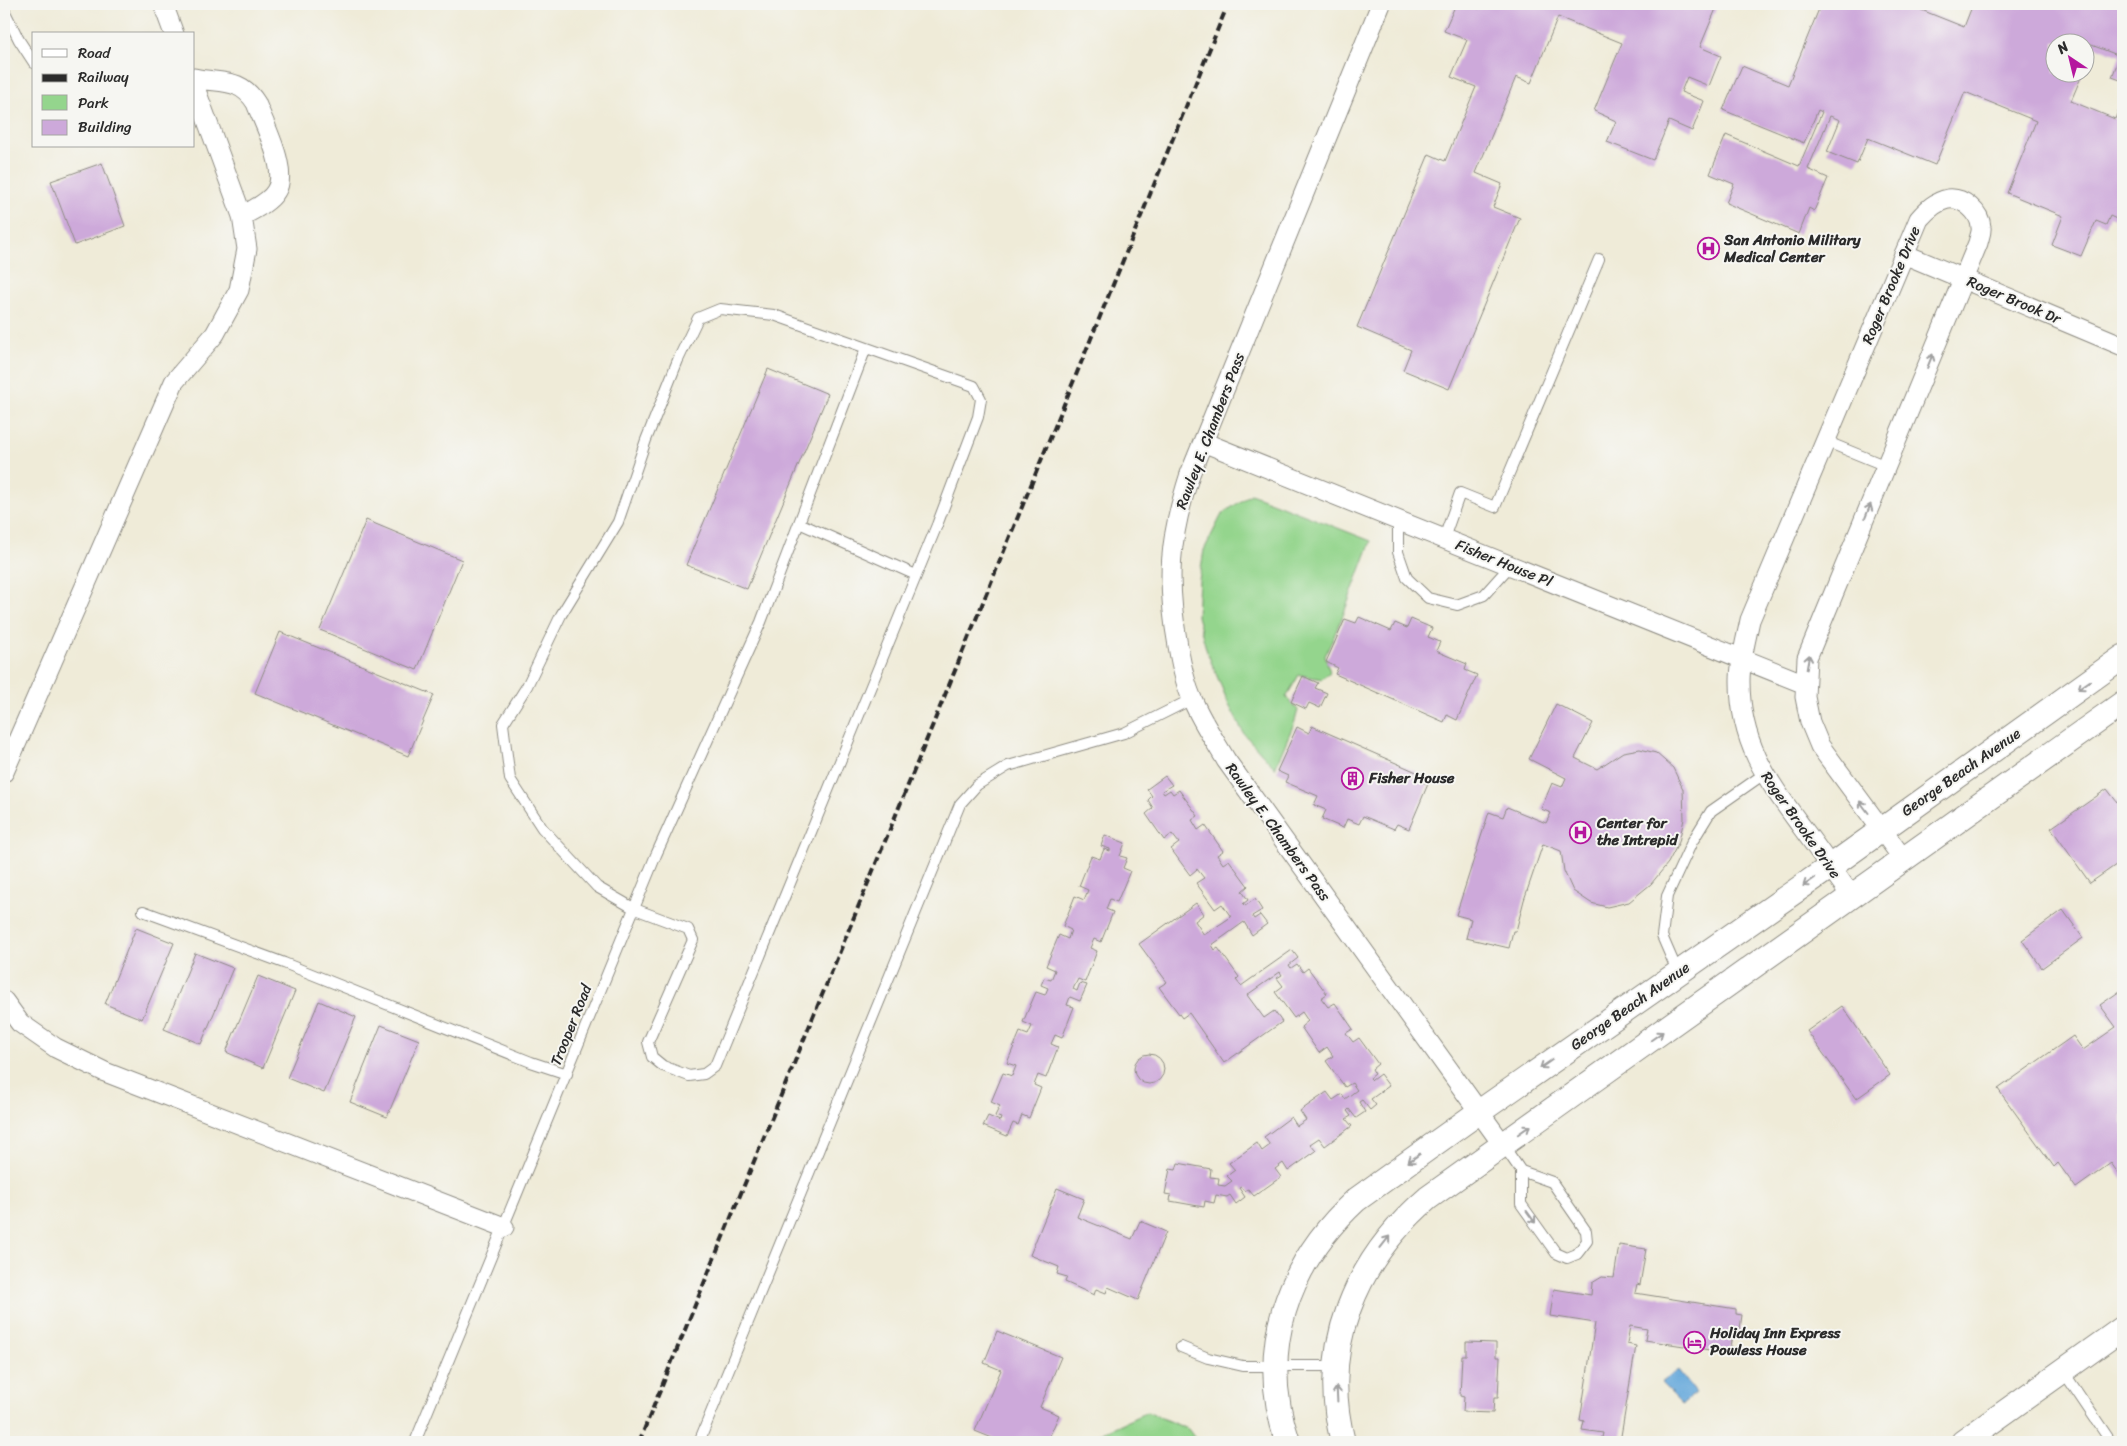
<svg xmlns="http://www.w3.org/2000/svg" width="2127" height="1446" font-family="Sriracha,sans-serif">
<style>
.green{fill:#94d58d;stroke:#60805c}
.water{fill:#66a9db;stroke:#486a83}
.building{fill:#cda9da}
.lines{fill:none;stroke-linecap:round;stroke-linejoin:round}
.service-casing{stroke:#8d8b82;stroke-width:12}
.minor-casing{stroke:#8d8b82;stroke-width:21}
.tertiary-casing{stroke:#8d8b82;stroke-width:26}
.service{stroke:#fff;stroke-width:10}
.minor{stroke:#fff;stroke-width:19}
.tertiary{stroke:#fff;stroke-width:24}
.rail{stroke:#2b2b2b;stroke-width:4;stroke-dasharray:8 4;stroke-linecap:butt}
.oneway{stroke:#a0a0a0}
.labels{text-anchor:middle;stroke-width:4;stroke-linejoin:round;paint-order:stroke}
.poi-label{font-size:15px;font-weight:bold;fill:#2b2b2b;stroke:#f6f6f2;text-anchor:start}
.street-label{font-size:15px;fill:#2b2b2b;stroke:#f6f6f2}
</style>
<rect width="100%" height="100%" fill="#f6f6f2"/>
<filter id="ink" filterUnits="userSpaceOnUse"><feTurbulence type="fractalNoise" baseFrequency=".02" numOctaves="2"/><feDisplacementMap in="SourceGraphic" scale="10" xChannelSelector="R" yChannelSelector="G"/><feConvolveMatrix kernelMatrix="1 2 1 2 8 2 1 2 1" color-interpolation-filters="sRGB"/></filter>
<filter id="wash" filterUnits="userSpaceOnUse"><feTurbulence type="fractalNoise" baseFrequency=".0096" numOctaves="4" result="noise"/><feDisplacementMap in="SourceGraphic" scale="20" xChannelSelector="R" yChannelSelector="G"/><feGaussianBlur stdDeviation="1.12" result="paint"/><feColorMatrix in="noise" values="0 0 0 0 0 0 0 0 0 0 0 0 0 0 0 0 0 1.4 0 .05"/><feComposite in="paint" operator="in"/></filter>
<g filter="url(#wash)">
<rect width="100%" height="100%" fill="#efebd8"/>
<path class="green" d="M1251,494L1371,541L1342,618L1325,656L1330,672L1322,679L1299,675L1286,697L1298,710L1295,721L1275,768L1244,734L1229,705L1207,652L1197,616L1199,580L1204,550L1222,514Z
M1147,1412L1188,1429L1198,1442H1093L1097,1435Z"/>
<path class="water" d="M1678,1370L1696,1393L1682,1404L1661,1383Z"/>
<g id="blocks">
<path class="building" d="M1456,4H1466L1479,9L1482,4H1718L1700,47L1721,56L1709,86L1687,77L1681,92L1704,101L1692,131L1669,121L1653,160L1607,142L1616,121L1594,111L1622,43L1558,17L1531,83L1516,77L1476,173L1502,184L1493,207L1520,218L1449,389L1403,370L1411,350L1357,327L1429,154L1445,161L1476,87L1451,77L1467,40L1444,31Z
M1821,4H1915L1914,7L1964,27L1973,4H2123V81L2112,77L2120,56L2089,44L2084,55V42H2054V72H2076L2082,75L2071,101L2115,119L2123,99V222L2110,216L2106,225L2096,221L2081,256L2052,245L2063,216L2007,193L2036,121L1965,92L1935,165L1868,138L1857,164L1827,152L1840,120L1830,116L1808,169L1828,178L1814,211L1809,208L1799,234L1726,203L1734,184L1710,174L1726,135L1799,166L1822,112L1818,110L1804,143L1723,110L1742,66L1788,85Z
M102,163L125,226L75,245L51,181Z
M768,369L828,394L747,589L686,565Z
M366,520L462,560L417,670L320,630Z
M1359,617L1391,631L1395,623L1407,628L1411,619L1432,628L1428,637L1440,642L1436,651L1467,664L1465,670L1477,675L1457,720L1447,715L1444,722L1335,674L1338,668L1326,662L1345,619L1356,623Z
M280,632L434,695L408,756L255,693Z
M1303,676L1318,683L1315,688L1327,693L1320,708L1309,703L1306,709L1291,702Z
M1556,704L1593,723L1575,758L1597,769L1623,752L1640,749L1656,753L1673,768L1683,789L1684,819L1679,842L1668,863L1651,884L1629,902L1607,907L1591,903L1573,891L1564,871L1561,851L1543,844L1524,900L1516,931H1513L1509,948L1466,938L1471,919L1456,915L1489,812L1503,817L1507,807L1546,823L1551,813L1541,809L1552,783L1562,787L1566,778L1529,759Z
M1312,726L1421,774L1418,780L1428,784L1409,829L1397,824L1394,829L1363,816L1359,824L1347,819L1343,828L1322,819L1326,810L1314,805L1318,796L1285,782L1288,776L1277,771L1297,727L1309,733Z
M1165,776L1172,785L1162,791L1164,794L1170,790L1173,794L1179,790L1198,816L1192,820L1198,830L1205,825L1223,851L1217,855L1223,864L1229,860L1248,886L1242,891L1248,900L1243,904L1245,906L1255,899L1262,910L1252,916L1254,919L1260,915L1267,924L1252,935L1244,922L1212,945L1215,950L1218,948L1239,977L1236,980L1241,986L1292,950L1298,958L1289,965L1291,968L1297,964L1303,972L1308,968L1327,994L1321,998L1328,1007L1335,1003L1353,1029L1346,1033L1353,1042L1359,1038L1378,1064L1372,1069L1375,1074L1370,1078L1372,1080L1380,1074L1389,1086L1371,1099L1376,1105L1370,1110L1362,1100L1359,1102L1365,1112L1356,1118L1349,1109L1347,1111L1351,1116L1346,1119L1352,1126L1325,1146L1319,1138L1310,1144L1316,1151L1288,1171L1283,1163L1275,1169L1281,1177L1254,1196L1248,1189L1244,1191L1241,1187L1239,1188L1245,1197L1236,1204L1230,1195L1227,1197L1216,1195L1214,1203L1205,1201L1204,1207L1170,1201L1171,1195L1165,1194L1170,1169L1176,1170L1178,1163L1211,1169L1210,1177L1219,1178L1218,1185L1225,1186L1232,1181L1227,1176L1235,1170L1229,1163L1257,1143L1262,1151L1270,1145L1264,1137L1291,1117L1297,1126L1306,1120L1300,1111L1327,1092L1333,1100L1342,1094L1345,1099L1357,1090L1352,1083L1345,1087L1326,1061L1333,1056L1327,1047L1319,1053L1301,1027L1308,1021L1302,1012L1294,1018L1275,992L1283,986L1277,978L1282,975L1280,972L1247,995L1264,1018L1274,1011L1282,1022L1224,1063L1189,1013L1182,1018L1159,987L1167,982L1139,944L1196,903L1204,914L1195,921L1204,935L1231,917L1222,904L1215,909L1196,883L1204,878L1197,869L1190,875L1171,849L1179,843L1172,834L1164,840L1146,814L1153,808L1148,800L1152,796L1147,789Z
M2107,789L2117,802L2123,798V860L2090,883L2051,828Z
M1105,835L1125,843L1120,856L1127,858L1123,868L1130,871L1117,902L1110,899L1106,909L1113,912L1101,942L1094,939L1090,948L1097,951L1085,982L1078,979L1073,989L1077,991L1080,983L1087,985L1080,1001L1070,997L1067,1005L1074,1007L1062,1038L1055,1035L1051,1044L1058,1047L1046,1078L1038,1075L1034,1085L1041,1088L1029,1118L1022,1115L1018,1125L1013,1123L1007,1136L983,1126L988,1116L1000,1121L1001,1118L995,1116L1000,1106L991,1102L1003,1073L1012,1076L1016,1066L1007,1063L1020,1032L1028,1035L1032,1026L1023,1022L1036,992L1045,995L1048,988L1041,985L1044,978L1051,980L1055,970L1046,966L1059,935L1068,939L1071,930L1063,926L1075,896L1084,900L1088,890L1079,886L1091,856L1100,859L1104,849L1110,851V849L1101,846Z
M2063,910L2083,938L2042,968L2022,940Z
M136,928L174,943L142,1019L105,1004Z
M195,953L233,968L201,1044L164,1029Z
M258,976L295,991L263,1068L226,1052Z
M2123,989V1180L2111,1163L2076,1188L2058,1163L2054,1167L1998,1089L2073,1036L2083,1050L2116,1027L2100,1005Z
M319,1001L356,1017L324,1093L287,1078Z
M1842,1006L1890,1075L1856,1099L1807,1031Z
M381,1025L419,1040L387,1117L350,1102Z
M1134 1069a15 15 0 1 1 30 0a15 15 0 1 1-30 0Z
M1057,1188L1084,1199L1077,1217L1132,1239L1140,1221L1166,1232L1138,1300L1108,1287L1106,1293L1096,1289L1094,1295L1065,1282L1067,1277L1057,1274L1059,1267L1030,1255Z
M1619,1245L1646,1249L1640,1285L1637,1284L1635,1293L1736,1309V1314L1742,1315L1739,1336L1732,1335L1729,1353L1645,1340L1647,1329L1630,1326L1627,1344L1636,1346L1620,1442H1601L1603,1433L1582,1430L1584,1421L1580,1420L1595,1323L1550,1316L1554,1289L1591,1295L1592,1283L1602,1277L1614,1278Z
M997,1331L1061,1357L1040,1407L1059,1415L1047,1442H1002L975,1431L1001,1370L984,1363Z
M1466,1342L1496,1343V1357H1500L1498,1398H1494L1493,1413L1463,1412L1464,1397L1460,1396L1462,1355H1466Z"/>
</g>
</g>
<g filter="url(#ink)">
<use href="#blocks" fill-opacity="0" stroke="#8d8b82" stroke-width="1"/>
<g class="lines">
<defs>
<path id="service" d="M4,10L19,40L34,63
M720,309L774,315L974,386L981,399L978,417L937,525L715,1066L704,1074L689,1076L663,1066L652,1057L648,1042L693,940L688,929L635,909L597,887L542,828L510,779L503,724L527,686L561,615L618,522L646,440L678,360L698,318Z
M1825,441L1886,466
M1398,520V552L1407,578L1428,598L1457,605L1484,595L1510,566
M799,523L916,575
M1444,538L1460,493L1495,507L1599,259
M143,911L284,963L531,1062L567,1074
M1678,973L1662,936L1667,896L1692,842L1711,811L1764,774
M1503,1145L1521,1171V1204L1556,1253L1567,1258L1577,1254L1587,1241L1586,1231L1552,1182L1521,1171
M1181,1347L1208,1358L1243,1366H1337
M2063,1371L2111,1442
M415,1442L656,855L761,622L866,348
M699,1442L960,804L977,785L1008,766L1124,733L1192,699"/>
<path id="minor" d="M163,4L174,34
M1381,4L1190,474C1169,539 1166,579 1178,646C1181,664 1185,684 1193,701C1202,722 1215,741 1226,760L1503,1145
M194,78C221,84 240,77 256,103C264,124 289,171 276,191C270,202 253,210 242,216
M1904,254L2123,346
M1203,442L1805,684
M4,772L174,382L215,334L239,290L247,249L242,216L194,85
M1852,897C1835,873 1818,849 1801,826C1766,778 1740,743 1740,681C1740,660 1746,640 1750,620L1919,219C1927,210 1936,201 1948,199C1963,197 1980,212 1981,227C1982,232 1979,238 1978,243L1807,658L1805,697L1810,722L1820,746L1904,860
M4,1001L20,1023L56,1048L105,1072L504,1227"/>
<path id="tertiary" d="M1288,1442C1256,1350 1287,1264 1356,1200L1479,1112L1830,867L2123,657
M1343,1442C1318,1347 1356,1260 1428,1198L2123,703
M1963,1442L2123,1328"/>
</defs>
<use href="#service" class="service-casing"/>
<use href="#minor" class="minor-casing"/>
<use href="#tertiary" class="tertiary-casing"/>
<use href="#service" class="service"/>
<use href="#minor" class="minor"/>
<use href="#tertiary" class="tertiary"/>
<path class="rail" d="M639,1442L1228,4"/>
</g>
<defs><path id="oneway-shaft" d="M-6 0H5M1.5-3L5.5 0L1.5 3" fill="none" stroke-width="1.6" stroke-linecap="round" stroke-linejoin="round" transform="scale(1.25)"/></defs>
<g class="oneway">
<use href="#oneway-shaft" transform="translate(1930 361) rotate(-68)"/>
<use href="#oneway-shaft" transform="translate(1868 511) rotate(-68)"/>
<use href="#oneway-shaft" transform="translate(1808 662) rotate(-80)"/>
<use href="#oneway-shaft" transform="translate(2084 685) rotate(145)"/>
<use href="#oneway-shaft" transform="translate(1864 807) rotate(-127)"/>
<use href="#oneway-shaft" transform="translate(1809 882) rotate(145)"/>
<use href="#oneway-shaft" transform="translate(1657 1036) rotate(-35)"/>
<use href="#oneway-shaft" transform="translate(1546 1064) rotate(145)"/>
<use href="#oneway-shaft" transform="translate(1524 1130) rotate(-35)"/>
<use href="#oneway-shaft" transform="translate(1414 1158) rotate(144)"/>
<use href="#oneway-shaft" transform="translate(1531 1217) rotate(54)"/>
<use href="#oneway-shaft" transform="translate(1385 1242) rotate(-52)"/>
<use href="#oneway-shaft" transform="translate(1337 1394) rotate(-93)"/>
</g>
</g>
<defs>
<symbol id="hospital-ring" viewBox="-11 -11 22 22"><circle r="9.5" fill="#f6f6f2" stroke="#b5179e" stroke-width="1.5"/><path d="M-5-5h3v3.5h4V-5h3V5h-3V1.5h-4V5h-3Z" fill="#b5179e"/></symbol>
<symbol id="building-ring" viewBox="-11 -11 22 22"><circle r="9.5" fill="#f6f6f2" stroke="#b5179e" stroke-width="1.5"/><path d="M-4-6H4V6H1V3H-1V6H-4ZM-2.5-4.3h1.7v1.8h-1.7ZM.8-4.3h1.7v1.8H.8ZM-2.5-1h1.7V.8h-1.7ZM.8-1h1.7V.8H.8Z" fill="#b5179e"/></symbol>
<symbol id="hotel-ring" viewBox="-11 -11 22 22"><circle r="9.5" fill="#f6f6f2" stroke="#b5179e" stroke-width="1.5"/><path d="M-6-4.5h1.5V1H6V5H4.5V3h-9V5H-6ZM-4 0a1.8 1.8 0 1 1 3.6 0ZM.5 0V-2.5h3Q6-2.5 6 0Z" fill="#b5179e"/></symbol>
</defs>
<g fill-rule="evenodd">
<use href="#hospital-ring" x="1696" y="236" width="25" height="25"/>
<use href="#building-ring" x="1340" y="766" width="25" height="25"/>
<use href="#hospital-ring" x="1568" y="820" width="25" height="25"/>
<use href="#hotel-ring" x="1682" y="1330" width="25" height="25"/>
</g>
<g class="labels">
<g class="poi-label">
<text x="1724" y="245">San Antonio Military<tspan x="1724" dy="17">Medical Center</tspan></text>
<text x="1369" y="783">Fisher House</text>
<text x="1597" y="828">Center for<tspan x="1597" dy="17">the Intrepid</tspan></text>
<text x="1710" y="1338">Holiday Inn Express<tspan x="1710" dy="17">Powless House</tspan></text>
</g>
<g class="street-label">
<text transform="translate(1891 285) rotate(-67)" y="5">Roger Brooke Drive</text>
<text transform="translate(2014 300) rotate(23)" y="5">Roger Brook Dr</text>
<text transform="translate(1210 431) rotate(-69)" y="5">Rawley E. Chambers Pass</text>
<text transform="translate(1504 563) rotate(22)" y="5">Fisher House Pl</text>
<text transform="translate(1961 772) rotate(-35)" y="5">George Beach Avenue</text>
<text transform="translate(1801 825) rotate(55)" y="5">Roger Brooke Drive</text>
<text transform="translate(1278 832) rotate(54)" y="5">Rawley E. Chambers Pass</text>
<text transform="translate(1630 1006) rotate(-35)" y="5">George Beach Avenue</text>
<text transform="translate(571 1025) rotate(-68)" y="5">Trooper Road</text>
</g>
</g>
<rect width="2127" height="1446" fill="none" stroke="#f6f6f2" stroke-width="20"/>
<rect x="32" y="32" width="162" height="115" fill="#f6f6f2" stroke="#a5a5a2"/>
<rect x="42" y="49" width="25" height="8" fill="#ffffff" stroke="#a5a5a2"/>
<text x="78" y="58" font-size="15" fill="#2b2b2b">Road</text>
<rect x="42" y="74" width="25" height="8" fill="#2b2b2b" stroke="#a5a5a2"/>
<text x="78" y="82" font-size="15" fill="#2b2b2b">Railway</text>
<rect x="42" y="95" width="25" height="15" fill="#94d58d" stroke="#a5a5a2"/>
<text x="78" y="108" font-size="15" fill="#2b2b2b">Park</text>
<rect x="42" y="120" width="25" height="15" fill="#cda9da" stroke="#a5a5a2"/>
<text x="78" y="132" font-size="15" fill="#2b2b2b">Building</text>
<g transform="translate(2070 58) rotate(325)"><circle r="24" fill="#f6f6f2" stroke="#a5a5a2"/>
<path d="M0-4L9 19L0 12L-9 19Z" fill="#b5179e"/>
<text y="-8" font-size="14" font-weight="bold" text-anchor="middle" fill="#2b2b2b">N</text>
</g>
</svg>
